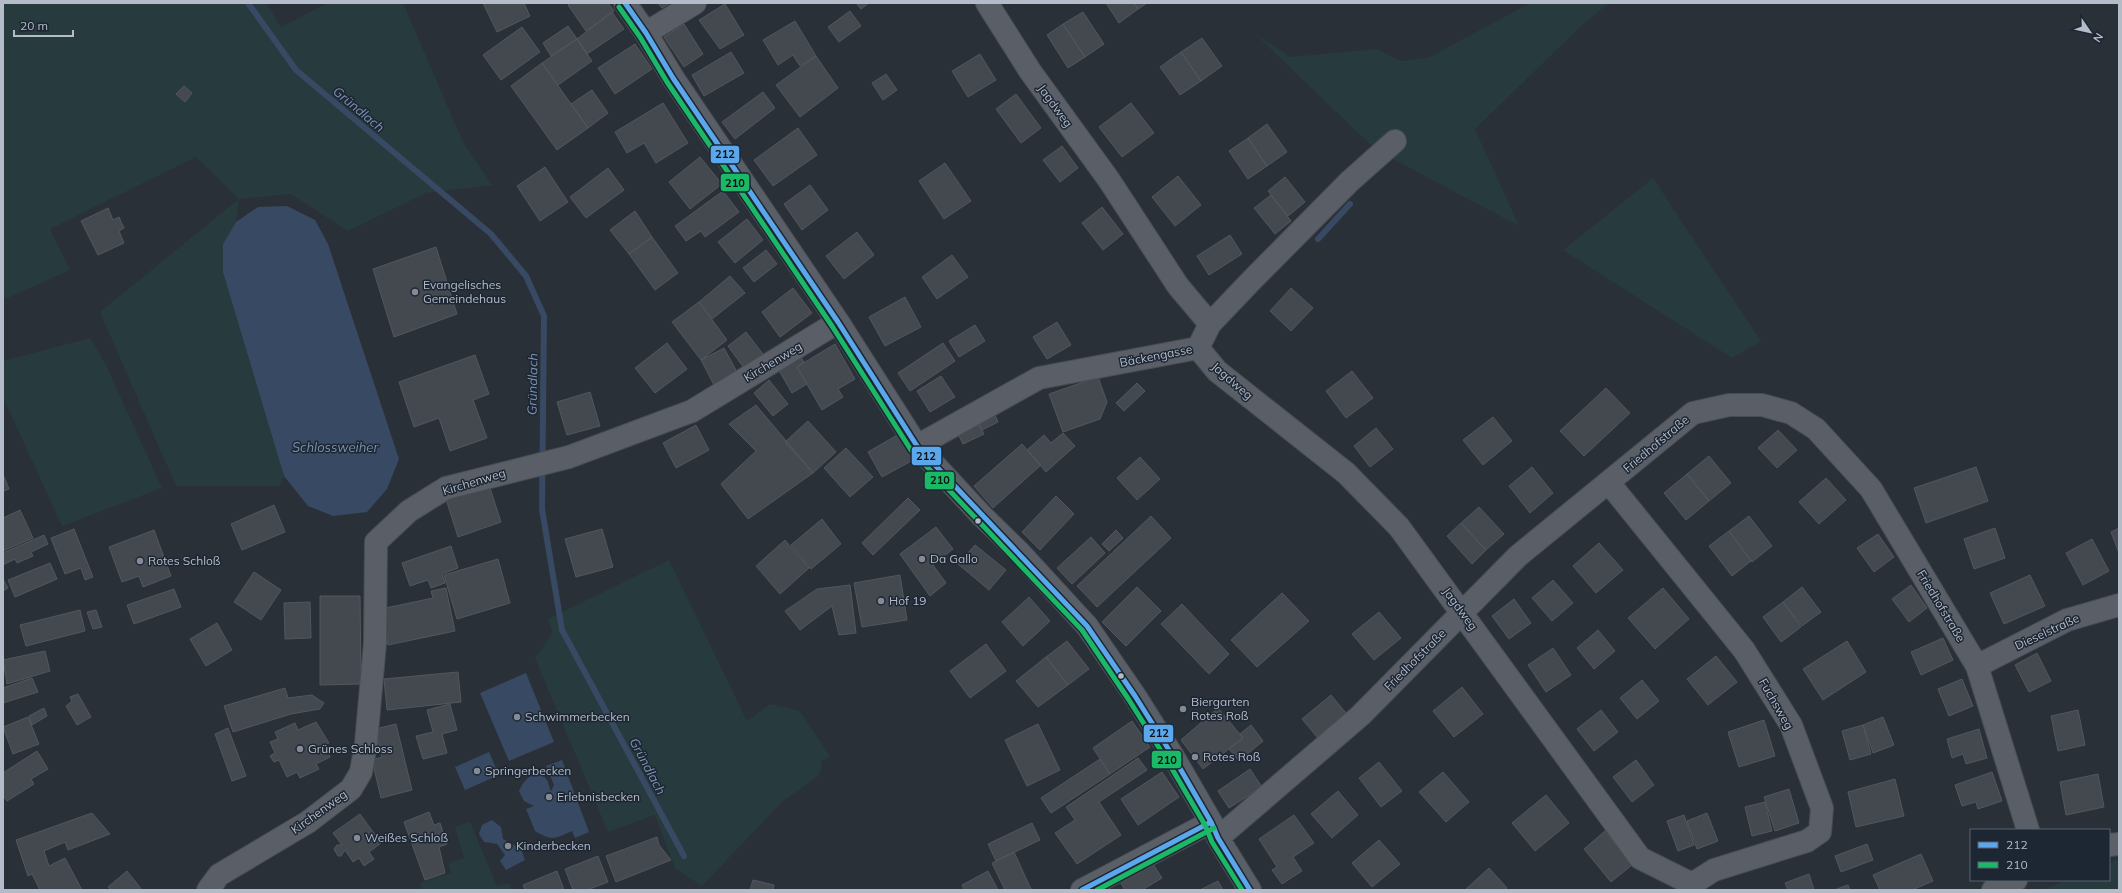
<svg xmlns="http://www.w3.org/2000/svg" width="2122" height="893" font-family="Mulish,sans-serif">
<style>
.green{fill:#273a3e}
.water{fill:#384963}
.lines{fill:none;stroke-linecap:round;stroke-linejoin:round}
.stream{stroke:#384963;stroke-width:6}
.building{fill:#444950;stroke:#52575f}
.minor-casing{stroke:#484c53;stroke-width:24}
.major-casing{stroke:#484c55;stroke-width:24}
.minor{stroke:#5a5e66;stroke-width:22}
.major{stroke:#5c6168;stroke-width:22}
.bus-1-casing{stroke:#1d2633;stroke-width:8}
.bus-2-casing{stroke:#1d2633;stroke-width:8}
.bus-1{stroke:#5aa8eb;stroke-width:5}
.bus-2{stroke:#1ab867;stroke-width:5}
.poi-dot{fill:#848b96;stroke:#1d2633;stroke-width:1.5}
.bus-dot{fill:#b4bcc9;stroke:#1d2633;stroke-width:1.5}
.labels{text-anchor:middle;stroke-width:3;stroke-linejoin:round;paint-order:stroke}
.street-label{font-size:12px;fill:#b4bcc9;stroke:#1d2633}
.poi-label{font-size:12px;fill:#b4bcc9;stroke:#1d2633;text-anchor:start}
.water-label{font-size:13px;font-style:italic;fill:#7c92b1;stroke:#1d2633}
.line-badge{stroke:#1d2633;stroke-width:1.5}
.pale-badge-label{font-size:11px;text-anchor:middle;font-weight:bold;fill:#111}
</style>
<rect width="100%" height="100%" fill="#2a3038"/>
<path class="green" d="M3,3H266L281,27L328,3H403L463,142L492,185L426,193L348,231L291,194L239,199L236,222L223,244L284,476L280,486H176L100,312L239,199L196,157L50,229L70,270L3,300Z
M1530,3H1609L1579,28L1475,129L1519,226L1376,150L1255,34L1291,57L1377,49L1400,61L1428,58Z
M1653,178L1761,341L1732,358L1563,250Z
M90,338L105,363L162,488L62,526L3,397V361Z
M669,560L747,721L770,704L800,711L830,756L821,762V770L816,778L783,801L702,886L675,868L655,815L608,832L535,658L553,633L548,619Z
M470,822L497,886L509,883L513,890H422L420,883L451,873L448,863L464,858L455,827Z
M2119,859V890H2042L2067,880H2109V863Z"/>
<path class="water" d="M287,206L315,220L328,244L399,459L387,489L367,512L333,516L308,506L284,476L223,272V244L236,222L258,207Z
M526,673L554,742L509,761L480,693Z
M489,752L499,775L465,790L455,767Z
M562,760L589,832L575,838L572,831C554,839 552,841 535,831L526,809L534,806L524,801L519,791C523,781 536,764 547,780C549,783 549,788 551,791L554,785L546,766Z
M492,820L501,827L503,839L521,849L525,860L506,870L500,861L505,855L497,844L484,842L479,834L482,825Z"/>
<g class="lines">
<path class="stream" d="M248,3L296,70L491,234L526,276L544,316L542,509L562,630L684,856
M1318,239L1350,204"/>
</g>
<path class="building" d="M483,3H524L530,16L497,32Z
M571,3H608L614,11L586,31L568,5Z
M658,3H670L662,8Z
M856,3H869L861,9Z
M1106,3H1134L1138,9L1119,23Z
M1134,3H1147L1138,9Z
M725,4L744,35L720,49L699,20Z
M850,11L861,26L839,42L828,27Z
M612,12L624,29L587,54L577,39Z
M1083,12L1104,44L1085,57L1063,24Z
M795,21L816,56L800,66L793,55L778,65L763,40Z
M684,24L703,54L684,67L664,37Z
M1063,24L1085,57L1068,68L1047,35Z
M568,26L577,39L551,56L543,43Z
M522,27L540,52L501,80L483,55Z
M1202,38L1222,66L1201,81L1181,52Z
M577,39L592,61L558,85L542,63Z
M635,44L652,69L615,94L598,68Z
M731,52L744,73L704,96L692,75Z
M1181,52L1201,81L1180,95L1160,67Z
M980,54L996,80L968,97L952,71Z
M816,56L838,88L800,117L776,85Z
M542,63L588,128L557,150L511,86Z
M886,74L897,90L883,100L872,83Z
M184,86L192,93L185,102L176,94Z
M592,90L608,113L588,128L571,104Z
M763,92L775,108L735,139L722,122Z
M1016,94L1041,128L1021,143L996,109Z
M663,103L688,143L656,163L644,143L627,153L615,132Z
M1131,103L1154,133L1122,157L1099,127Z
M1267,124L1287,152L1267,166L1248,138Z
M798,128L817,155L773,186L754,160Z
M1248,138L1267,166L1248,179L1229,151Z
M1062,146L1078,168L1060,182L1043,160Z
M700,157L722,184L690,209L669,182Z
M945,163L971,201L944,219L919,181Z
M545,167L568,202L540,221L517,186Z
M608,168L624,190L586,218L570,197Z
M1178,176L1201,205L1175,226L1152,197Z
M1285,177L1305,202L1288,216L1268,191Z
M810,185L828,210L802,230L784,204Z
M723,191L739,212L705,237L701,231L686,241L675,226Z
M1271,195L1291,221L1275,234L1254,208Z
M1102,207L1123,234L1103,250L1082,223Z
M108,208L113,220L119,217L122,224L124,228L119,231L124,243L98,255L81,221Z
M635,211L652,237L629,254L610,230Z
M747,219L763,240L735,263L718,242Z
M857,232L874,255L844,279L826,256Z
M1230,235L1242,254L1209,275L1197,256Z
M652,237L678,273L655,290L629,254Z
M436,247L457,314L394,337L373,269Z
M766,250L777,264L754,282L743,268Z
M952,255L968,277L937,299L922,277Z
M730,276L745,293L712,319L699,302Z
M793,288L812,313L780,337L762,312Z
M1291,288L1313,308L1291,331L1270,311Z
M905,297L921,327L885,346L869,317Z
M699,302L727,340L701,360L672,322Z
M1057,322L1071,345L1047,359L1033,337Z
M975,325L985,341L959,357L949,341Z
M746,332L763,354L744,368L728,346Z
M667,343L687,369L655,393L635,368Z
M943,343L955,361L910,391L898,373Z
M835,344L855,379L838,389L843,397L822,410L797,367Z
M724,348L737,372L714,385L701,360Z
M799,354L804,362L797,367L807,384L792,393L777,367Z
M475,355L489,394L473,400L487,438L450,451L439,418L414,427L399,382Z
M1352,371L1373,398L1346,418L1326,391Z
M941,376L955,397L930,412L917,391Z
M1098,377L1107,402L1100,419L1063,432L1049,394Z
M769,380L788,404L773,416L754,393Z
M1137,383L1145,391L1124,411L1116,403Z
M1606,388L1630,413L1584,456L1560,431Z
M590,392L600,426L567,435L557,402Z
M756,405L813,473L748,519L721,484L756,451L729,424Z
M994,413L998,422L982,430L978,421Z
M1493,417L1512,441L1483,465L1463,440Z
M808,421L836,452L813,473L785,442Z
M978,422L984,434L963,444L957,432Z
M696,425L709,450L676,468L663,443Z
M1376,428L1393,449L1370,467L1354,446Z
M1778,430L1797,450L1777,468L1758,448Z
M901,433L915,459L882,477L868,452Z
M1063,433L1075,446L1046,472L1027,450L1044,435L1051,443Z
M1022,444L1041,465L993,508L974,486Z
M846,448L873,477L850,497L824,468Z
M1709,456L1731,483L1709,501L1687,474Z
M1140,457L1160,479L1137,500L1117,478Z
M1532,467L1553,493L1530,513L1509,486Z
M1976,467L1988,501L1926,523L1914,488Z
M3,474L9,489L3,491Z
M1687,474L1709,501L1686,520L1664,493Z
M1826,478L1846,500L1819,524L1799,502Z
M489,485L501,522L458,537L446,499Z
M1056,496L1074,514L1040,550L1022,532Z
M908,498L920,510L873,555L862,543Z
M274,505L285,532L242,550L231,524Z
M1479,507L1504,534L1486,550L1461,523Z
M20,510L33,538L3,551V518Z
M1151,516L1171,538L1097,607L1077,586Z
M1749,516L1772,546L1752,562L1729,531Z
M822,519L841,544L811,569L791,545Z
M1461,523L1486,550L1472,564L1447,536Z
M936,527L953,549L933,565L946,583L930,596L900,554Z
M1995,528L2005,558L1974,569L1964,539Z
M2119,528V553L2111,532Z
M74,529L93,577L85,580L81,568L65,574L51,538Z
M602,529L613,567L576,577L565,539Z
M154,530L171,576L143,587L139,576L122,582L109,547Z
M1116,530L1123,538L1109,551L1102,544Z
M1729,531L1751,561L1732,576L1709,546Z
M1878,534L1894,557L1874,572L1857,548Z
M44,535L48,544L31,552L33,556L17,563L15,559L3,565V553Z
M1091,537L1105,553L1072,584L1057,568Z
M2092,539L2109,571L2083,585L2066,553Z
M785,540L809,568L780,594L756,566Z
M1599,543L1623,570L1596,593L1573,566Z
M975,545L1006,570L989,590L958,564Z
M451,546L458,568L442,574L445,583L431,588L428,580L410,586L402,563Z
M498,559L510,603L457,619L444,575Z
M50,563L57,579L15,597L8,580Z
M254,572L281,590L261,620L234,602Z
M900,575L907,620L862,627L854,583Z
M2030,575L2045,606L2004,624L1990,593Z
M3,579L8,588L3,591Z
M1553,580L1573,603L1552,621L1532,598Z
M850,585L856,633L839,635L832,606L800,630L785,611L817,589Z
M1911,585L1927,608L1909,622L1892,599Z
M1137,587L1161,611L1126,646L1102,622Z
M1802,587L1821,612L1802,626L1783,602Z
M446,588L455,631L388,645L381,609L433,598L431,591Z
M1663,588L1689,619L1655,649L1628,618Z
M174,589L181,607L134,624L127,605Z
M1282,593L1309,621L1257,667L1231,640Z
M320,596H360L361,684L320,685Z
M1029,597L1050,621L1023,646L1002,622Z
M1514,599L1531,623L1509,639L1492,616Z
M310,602L311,638L285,639L284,603Z
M1783,602L1801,627L1781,642L1763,617Z
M1182,604L1229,654L1209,674L1161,624Z
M80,610L85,631L26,646L20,625Z
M96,610L102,627L93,629L87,612Z
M1379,612L1401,638L1374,660L1352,634Z
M217,623L232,650L206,666L190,639Z
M1598,630L1615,651L1594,669L1577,648Z
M1943,638L1953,660L1921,675L1911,652Z
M1067,641L1089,669L1068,685L1046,657Z
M1847,641L1866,672L1823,700L1803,669Z
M986,644L1006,671L970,698L950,671Z
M1553,648L1571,675L1546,692L1528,665Z
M45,651L50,671L7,684L3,660Z
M2037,653L2051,681L2029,692L2015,665Z
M1716,656L1737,682L1708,705L1687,679Z
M1046,657L1068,685L1038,707L1016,681Z
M458,672L461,702L387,710L384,679Z
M32,678L38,692L3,703V688Z
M1962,679L1973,706L1949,716L1938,689Z
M1642,680L1659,701L1637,719L1620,698Z
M1462,687L1483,714L1454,737L1433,711Z
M285,688L288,698L312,695L324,703L320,709L291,714L233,732L224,706Z
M78,694L91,717L77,725L66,706L72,701L70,697Z
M1331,695L1346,713L1317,737L1302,719Z
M450,704L457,730L442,734L447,753L423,759L416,736L433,732L427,710Z
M44,708L47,716L32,725L29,716Z
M1218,708L1243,738L1203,769L1181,740Z
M1601,710L1618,732L1594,751L1577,729Z
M2078,710L2085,745L2058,751L2051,716Z
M28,717L39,744L13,754L3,727Z
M1883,717L1894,745L1873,753L1863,725Z
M1764,720L1775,756L1739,767L1728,732Z
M1132,721L1150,747L1110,774L1093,748Z
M316,722L329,743L325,745L330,757L316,764L319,769L300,778L297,772L287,777L279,760L274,762L270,756L275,753L270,742L278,739L275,732L295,723L298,730Z
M396,724L412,790L381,798L372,760L382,757L375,729Z
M1038,724L1060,770L1027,786L1005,740Z
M1251,725L1263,741L1239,761L1229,749L1243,738L1240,734Z
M1863,725L1871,754L1850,760L1842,731Z
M228,728L246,776L232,781L215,734Z
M1979,729L1987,758L1966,764L1963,754L1952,758L1947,739Z
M37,751L48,769L31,779L34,784L7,801L3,795V773Z
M1138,758L1147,770L1099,802L1121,835L1077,864L1055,833L1075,820L1066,807Z
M1100,759L1110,774L1051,813L1041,798Z
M1636,760L1654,785L1632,802L1613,777Z
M1379,762L1402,791L1381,807L1359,778Z
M1250,769L1262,787L1229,808L1218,791Z
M1162,772L1179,797L1138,825L1121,799Z
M1443,772L1469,802L1446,822L1419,792Z
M1992,772L2002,801L1978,809L1976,802L1962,806L1955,785Z
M2098,774L2104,807L2066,815L2060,782Z
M1895,779L1904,816L1856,827L1848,792Z
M1789,789L1799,823L1775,831L1764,797Z
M1338,791L1358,815L1332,838L1311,814Z
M1546,795L1569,823L1535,851L1512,823Z
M1765,802L1772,831L1752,836L1745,807Z
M429,812L434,825L440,823L447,844L439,847L445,873L425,880L404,822Z
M92,813L110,834L68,850L65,842L44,851L49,866L65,858L82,890H40L32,874L28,876L16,840Z
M1707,813L1718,841L1697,849L1687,821Z
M360,814L381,843L369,852L374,859L364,866L359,858L353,862L345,850L341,856H338L334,849L337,845H342L333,833Z
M1294,815L1314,843L1293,857L1302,871L1282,884L1272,870L1277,867L1259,839Z
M1684,815L1694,845L1678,851L1667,821Z
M1032,823L1040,840L996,861L988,844Z
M1605,831L1632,865L1611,882L1584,849Z
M657,837L659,845L671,860L616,882L606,856Z
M1379,840L1400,864L1372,887L1352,863Z
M1867,844L1873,860L1841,872L1835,856Z
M1014,852L1031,889L1028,890H1005L992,863Z
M1921,854L1933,881L1912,890H1880L1873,875Z
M598,856L608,882L587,890H573L565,869Z
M1151,861L1162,878L1142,890H1125L1119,880Z
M1489,868L1507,888L1505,890H1465Z
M127,871L142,890H111L108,887Z
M557,871L564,890H525L523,885Z
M988,871L998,890H964L962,885Z
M1809,874L1814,890H1788L1785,883Z
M753,880L774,885L773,890H750Z
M1218,881L1223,890H1200Z
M1848,885L1850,890H1834Z"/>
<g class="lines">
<defs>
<path id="minor" d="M625,3L646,33L673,78L838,322L917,446L982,516L1020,553L1087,626L1135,696L1174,758L1211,822L1218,838L1250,890
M987,3L1030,71L1109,180L1178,286L1210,324
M646,33L695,3
M1198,348L1217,371L1346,473L1399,527L1640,858L1692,884L1694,890
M917,446L1039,378L1198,348L1210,324L1251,281L1350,181L1395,141
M1609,483L1744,650L1791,725L1822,808L1820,832L1807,841L1714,870L1692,884
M1977,666L2067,620L2119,605
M1218,838L1361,715L1518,556L1693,413L1729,405H1762L1791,413L1816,429L1871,489L1977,666L2028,830
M208,890L219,875L308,822L351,789L361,772L366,743L375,643L376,542L409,511L446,488L569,457L692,411L838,322
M1082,890L1211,822"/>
<path id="major" d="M2109,845L2119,844
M1993,890L2016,880"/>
</defs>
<use href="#minor" class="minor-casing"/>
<use href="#major" class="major-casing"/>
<use href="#minor" class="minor"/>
<use href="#major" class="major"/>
<defs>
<path id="bus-1" d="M625,3L646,33L673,78L838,322L917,446L1087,626L1135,696L1174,758L1211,822L1218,838L1250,890
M1082,890L1211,822"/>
<path id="bus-2" d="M619,7L640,37L667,82L832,326L911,450L1082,630L1129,700L1168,762L1205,825L1212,842L1242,890
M1097,890L1214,828"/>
</defs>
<use href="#bus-1" class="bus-1-casing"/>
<use href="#bus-2" class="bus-2-casing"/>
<use href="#bus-1" class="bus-1"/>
<use href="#bus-2" class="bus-2"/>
</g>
<g class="poi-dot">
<circle cx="415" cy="292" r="4"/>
<circle cx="922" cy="559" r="4"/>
<circle cx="140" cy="561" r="4"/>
<circle cx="881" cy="601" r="4"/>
<circle cx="1183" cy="709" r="4"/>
<circle cx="517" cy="717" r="4"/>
<circle cx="300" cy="749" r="4"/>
<circle cx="1195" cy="757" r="4"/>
<circle cx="477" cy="771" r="4"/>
<circle cx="549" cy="797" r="4"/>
<circle cx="357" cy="838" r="4"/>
<circle cx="508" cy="846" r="4"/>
</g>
<g class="bus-dot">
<circle cx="978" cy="521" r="3.5"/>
<circle cx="1121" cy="676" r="3.5"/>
</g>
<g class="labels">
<g class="street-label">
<text transform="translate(1055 106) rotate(54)" y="4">Jagdweg</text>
<text transform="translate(1156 356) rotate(-11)" y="4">Bäckengasse</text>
<text transform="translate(773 362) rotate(-31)" y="4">Kirchenweg</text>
<text transform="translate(1232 381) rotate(41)" y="4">Jagdweg</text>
<text transform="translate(1656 444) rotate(-40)" y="4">Friedhofstraße</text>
<text transform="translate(474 482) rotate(-17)" y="4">Kirchenweg</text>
<text transform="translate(1941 606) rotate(59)" y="4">Friedhofstraße</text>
<text transform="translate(1460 609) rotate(54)" y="4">Jagdweg</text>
<text transform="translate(2047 632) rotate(-25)" y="4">Dieselstraße</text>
<text transform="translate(1415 660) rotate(-45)" y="4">Friedhofstraße</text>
<text transform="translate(1776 704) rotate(60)" y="4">Fuchsweg</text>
<text transform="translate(319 812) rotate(-36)" y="4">Kirchenweg</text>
</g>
<g class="poi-label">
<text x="423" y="289">Evangelisches<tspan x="423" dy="14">Gemeindehaus</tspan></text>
<text x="930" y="563">Da Gallo</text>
<text x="148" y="565">Rotes Schloß</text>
<text x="889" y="605">Hof 19</text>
<text x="1191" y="706">Biergarten<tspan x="1191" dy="14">Rotes Roß</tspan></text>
<text x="525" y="721">Schwimmerbecken</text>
<text x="308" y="753">Grünes Schloss</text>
<text x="1203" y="761">Rotes Roß</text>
<text x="485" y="775">Springerbecken</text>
<text x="557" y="801">Erlebnisbecken</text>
<text x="365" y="842">Weißes Schloß</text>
<text x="516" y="850">Kinderbecken</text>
</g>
<g class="water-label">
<text transform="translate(359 109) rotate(40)" y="5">Gründlach</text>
<text transform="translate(532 384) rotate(-89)" y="5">Gründlach</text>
<text x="335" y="452">Schlossweiher</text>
<text transform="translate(648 766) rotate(62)" y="5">Gründlach</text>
</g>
</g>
<g class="line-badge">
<rect x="710" y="145" width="30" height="19" rx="4" fill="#5aa8eb"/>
<rect x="720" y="173" width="30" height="19" rx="4" fill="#1ab867"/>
<rect x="911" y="446" width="31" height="20" rx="4" fill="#5aa8eb"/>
<rect x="924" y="471" width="31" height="19" rx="4" fill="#1ab867"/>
<rect x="1143" y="724" width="31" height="19" rx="4" fill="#5aa8eb"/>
<rect x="1151" y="750" width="31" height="19" rx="4" fill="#1ab867"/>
</g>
<g class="pale-badge-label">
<text x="725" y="158">212</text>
<text x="735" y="187">210</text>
<text x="926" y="460">212</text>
<text x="940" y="484">210</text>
<text x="1159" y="737">212</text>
<text x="1167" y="764">210</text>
</g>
<rect width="2122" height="893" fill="none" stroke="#b4bcc9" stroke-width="8"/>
<rect x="1970" y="829" width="140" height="52" fill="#1d2633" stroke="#59626f"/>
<rect x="1978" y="842" width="20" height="6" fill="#5aa8eb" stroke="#59626f"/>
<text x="2006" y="849" font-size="12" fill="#b4bcc9">212</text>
<rect x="1978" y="862" width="20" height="6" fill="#1ab867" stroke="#59626f"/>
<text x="2006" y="869" font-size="12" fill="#b4bcc9">210</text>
<g transform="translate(2090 32) rotate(124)" stroke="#1d2633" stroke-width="3" paint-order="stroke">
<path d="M0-3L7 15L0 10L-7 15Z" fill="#b4bcc9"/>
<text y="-6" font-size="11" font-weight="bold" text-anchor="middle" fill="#b4bcc9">N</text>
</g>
<path d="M14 30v6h59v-6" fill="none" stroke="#b4bcc9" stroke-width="2"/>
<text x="20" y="30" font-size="12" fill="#b4bcc9" stroke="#1d2633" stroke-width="3" paint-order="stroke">20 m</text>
</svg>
